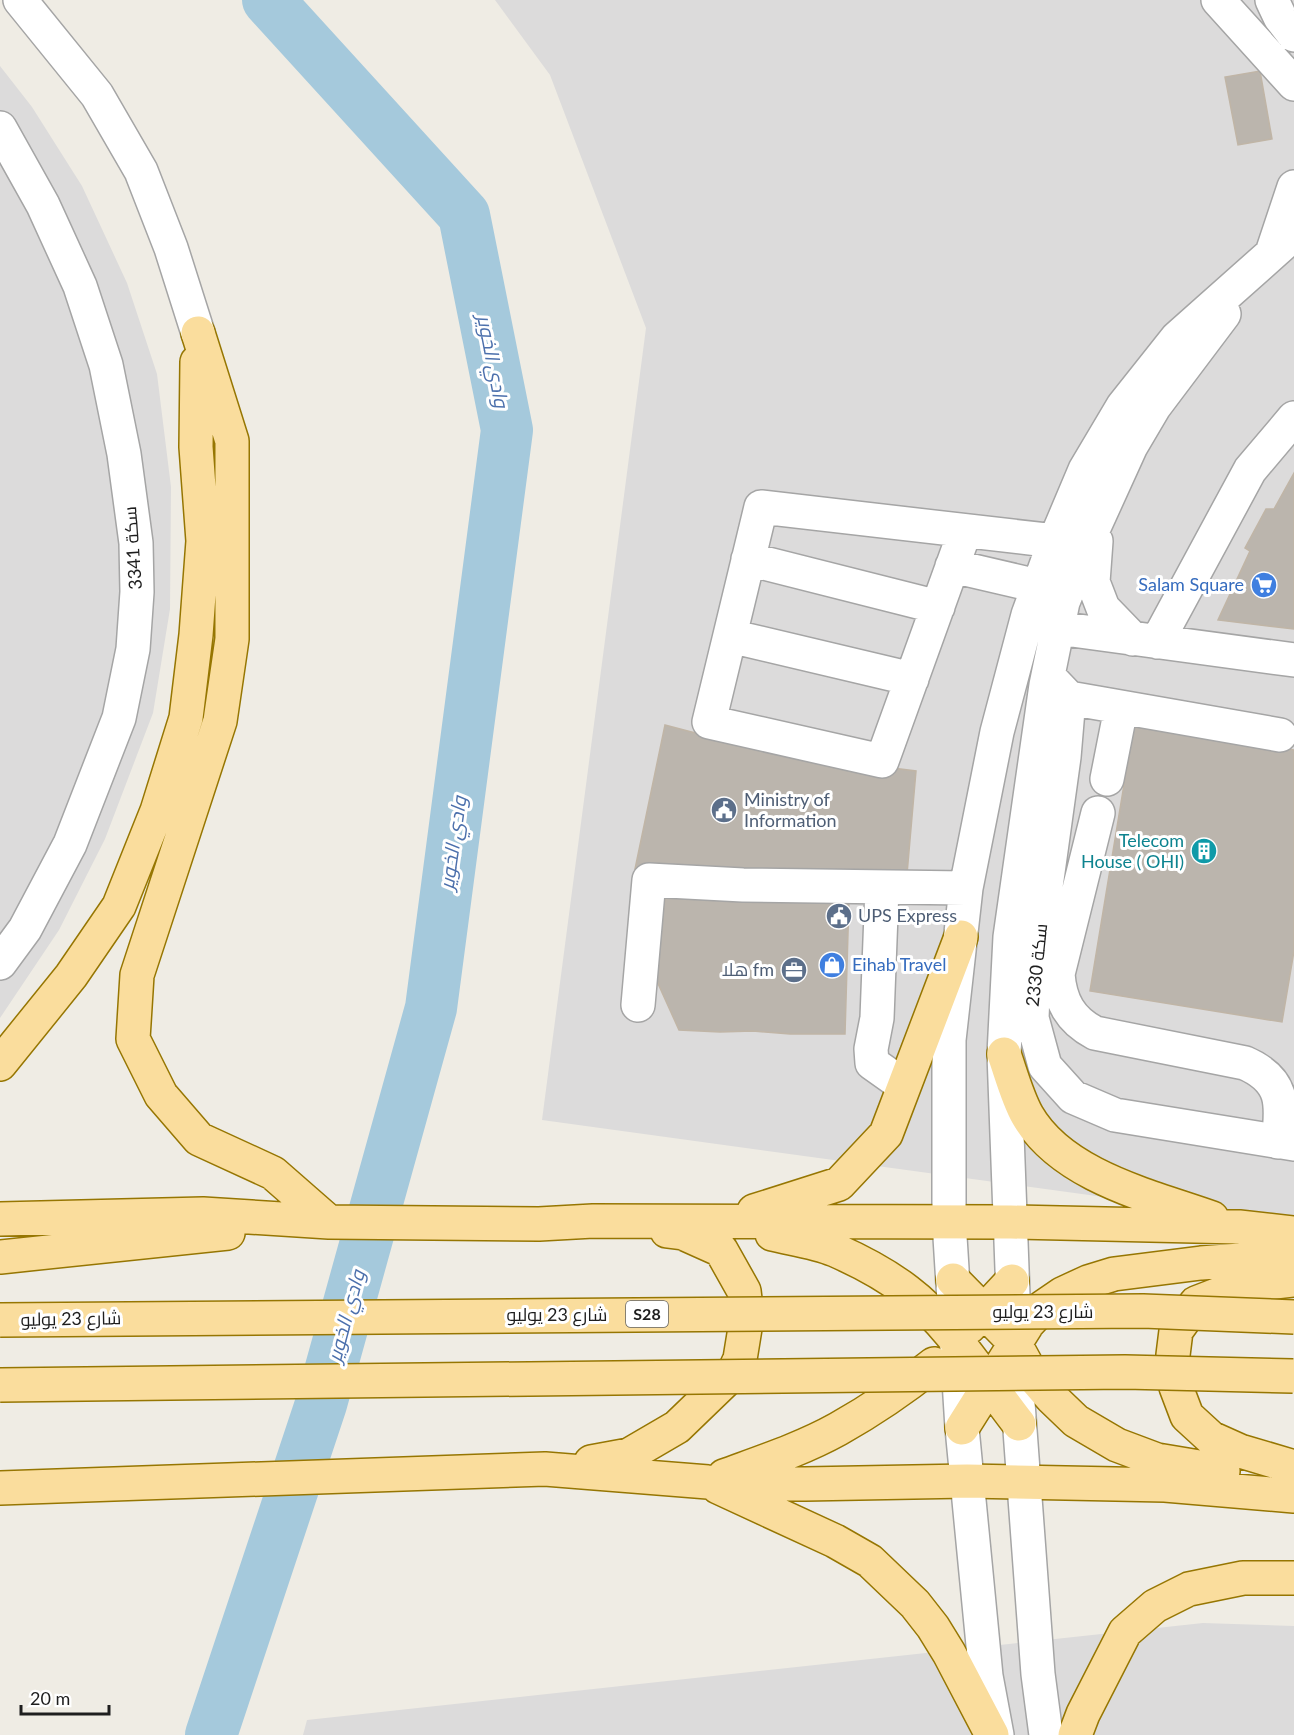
<svg xmlns="http://www.w3.org/2000/svg" width="1294" height="1735" font-family="Lato,Cairo,sans-serif">
<style>
.residential{fill:#dcdbdb}
.lines{fill:none;stroke-linecap:round;stroke-linejoin:round}
.river{stroke:#a5c9dc;stroke-width:52}
.building{fill:#bbb5ad;stroke:#c0b5a6;stroke-width:1.5}
.minor-casing{stroke:#a5a5a5;stroke-width:36}
.major-casing{stroke:#967602;stroke-width:36}
.minor{stroke:#fff;stroke-width:33}
.major{stroke:#fadd9d;stroke-width:33}
.major-bridge-casing{stroke:#967602;stroke-width:36;stroke-linecap:butt}
.major-bridge{stroke:#fadd9d;stroke-width:33}
.labels{text-anchor:middle;stroke-width:6;stroke-linejoin:round;paint-order:stroke}
.shield{fill:#fff;stroke:#626262;stroke-width:1.5}
.shield-label{font-size:16px;font-weight:bold;fill:#1e1e1e}
.street-label{font-size:18px;fill:#1e1e1e;stroke:#fff}
.shop-label{font-size:18px;fill:#366cbe;stroke:#fff;text-anchor:end}
.service-label{font-size:18px;fill:#4e5e75;stroke:#fff;text-anchor:start}
.culture-label{font-size:18px;fill:#0d838f;stroke:#fff;text-anchor:end}
.water-label{font-size:20px;font-style:italic;fill:#4c70ac;stroke:#fff}
</style>
<rect width="100%" height="100%" fill="#efece4"/>
<path class="residential" d="M495,0H1294V1223L542,1120L646,328L550,75Z
M0,66L32,107L82,186L127,283L157,374L171,487L170,609L153,713L105,839L59,930L0,1018Z
M1203,1623L1294,1626V1735H303L307,1720Z"/>
<g class="lines">
<path class="river" d="M211,1735L321,1404L431,1008L507,430L464,215L268,0"/>
</g>
<path class="building" d="M1260,71L1272,139L1238,145L1225,77Z
M1294,473V629L1218,620L1250,551L1245,548L1266,509H1274Z
M1134,724L1294,750V951L1282,1022L1090,991Z
M665,725L772,753L916,771L907,874L635,869Z
M666,891L849,899L845,1034H790L753,1031L720,1032L679,1030L655,977Z"/>
<g class="lines">
<defs>
<path id="minor" d="M20,0L97,95L141,171L171,248L198,333
M1218,0L1294,84
M1272,0L1280,17L1294,35
M0,128L43,205L80,286L106,365L124,454L136,543L137,592L133,649L119,718L70,844L25,929L0,963
M1272,253L1294,187
M965,531L882,761L709,722L761,507L1055,541
M1096,541L1093,582L1103,608L1133,639
M748,559L938,607
M952,566L1038,586
M1057,628L1294,660
M730,636L912,679
M1157,642L1250,470L1294,418
M1048,676L1069,698L1064,757L1034,973L1032,1018L1045,1066L1073,1097L1115,1115L1294,1144
M1069,698L1280,735
M1107,779L1121,708
M1098,813L1058,974C1060,1001 1070,1020 1095,1033L1245,1063C1284,1080 1283,1104 1278,1142
M882,888L877,1018L871,1049L872,1063L903,1085
M638,1005L649,880L743,885L966,888
M997,1735L986,1676L962,1428L949,1221V1040L966,888L997,732L1028,615L1055,541L1085,470L1123,406L1177,338L1294,234
M1046,1735L1038,1674L1016,1376L1004,1054L1010,937L1046,685L1063,602L1086,545L1131,446L1154,407L1224,314"/>
<path id="major" d="M198,333L232,441V639L220,721L137,975L133,1039L161,1095L199,1139L273,1173L329,1222
M1004,1054C1011,1074 1017,1097 1027,1115C1062,1176 1150,1196 1212,1218
M0,1064L71,976L119,906L157,811L186,718L196,635L203,541L196,447L197,362
M754,1211L839,1184L886,1134L961,937
M0,1219L203,1214L329,1222L539,1224L593,1221L1011,1222L1239,1227L1294,1233
M772,1234C793,1239 816,1242 835,1250C860,1261 885,1274 907,1291C951,1324 985,1381 1019,1424
M0,1257L228,1233
M953,1280L1014,1342L1032,1375L1051,1397L1076,1421L1117,1445L1157,1460L1223,1471
M1294,1280L1240,1286L1196,1303L1176,1331L1173,1355L1176,1387L1187,1416L1211,1438L1240,1451L1294,1467
M969,1327L1012,1281
M962,1428L1028,1323L1043,1307L1062,1294L1088,1282L1114,1274L1201,1263L1294,1256
M591,1462L629,1455L677,1427L734,1372L740,1359L747,1316L744,1291L721,1250L683,1233L667,1231
M724,1476C762,1462 802,1449 838,1429C872,1410 904,1388 934,1364
M718,1487L835,1541L870,1561L915,1604L933,1627L949,1653L992,1735
M0,1488L545,1469L708,1482L805,1484L967,1481L1165,1485L1294,1496
M1075,1735L1083,1714L1125,1632L1155,1606L1189,1589L1243,1578H1294"/>
</defs>
<use href="#minor" class="minor-casing"/>
<use href="#major" class="major-casing"/>
<use href="#minor" class="minor"/>
<use href="#major" class="major"/>
<defs>
<path id="major-bridge" d="M0,1320L1143,1311L1294,1317
M0,1385L1125,1372L1293,1376"/>
</defs>
<use href="#major-bridge" class="major-bridge-casing"/>
<use href="#major-bridge" class="major-bridge"/>
</g>
<defs>
<symbol id="supermarket-disc" viewBox="-11 -11 22 22"><circle r="9.5" fill="#3f7fe0" stroke="#fff"/><path d="M-6-5.5h2.5l.6 2H6L4.5 2H-2.5L-4.4-4H-6ZM-1.5 3.2a1.3 1.3 0 1 0 .1 0ZM3 3.2a1.3 1.3 0 1 0 .1 0Z" fill="#fff"/></symbol>
<symbol id="civic-disc" viewBox="-11 -11 22 22"><circle r="9.5" fill="#5c6f8a" stroke="#fff"/><path d="M-.6-6.5H3V-4.5H.6V-3L4-1V1h2V6H-6V1h2V-1L-.6-3ZM-1.2 2.5V6h2.4V2.5Z" fill="#fff"/></symbol>
<symbol id="building-disc" viewBox="-11 -11 22 22"><circle r="9.5" fill="#0f9aa8" stroke="#fff"/><path d="M-4-6H4V6H1V3H-1V6H-4ZM-2.5-4.3h1.7v1.8h-1.7ZM.8-4.3h1.7v1.8H.8ZM-2.5-1h1.7V.8h-1.7ZM.8-1h1.7V.8H.8Z" fill="#fff"/></symbol>
<symbol id="shop-disc" viewBox="-11 -11 22 22"><circle r="9.5" fill="#3f7fe0" stroke="#fff"/><path d="M-5-2.5h2.3a2.7 3.5 0 0 1 5.4 0H5L5.5 6h-11ZM-1.5-2.5h3a1.5 2.3 0 0 0-3 0Z" fill="#fff"/></symbol>
<symbol id="office-disc" viewBox="-11 -11 22 22"><circle r="9.5" fill="#5c6f8a" stroke="#fff"/><path d="M-6-3h4V-5.5h4V-3h4V5H-6ZM-1-4.5V-3h2v-1.5ZM-6 0V1H6V0Z" fill="#fff"/></symbol>
</defs>
<g fill-rule="evenodd">
<use href="#supermarket-disc" x="1249" y="570" width="30" height="30"/>
<use href="#civic-disc" x="709" y="795" width="30" height="30"/>
<use href="#building-disc" x="1189" y="836" width="30" height="30"/>
<use href="#civic-disc" x="824" y="901" width="30" height="30"/>
<use href="#shop-disc" x="817" y="950" width="30" height="30"/>
<use href="#office-disc" x="779" y="955" width="30" height="30"/>
</g>
<g class="labels">
<rect class="shield" x="626" y="1301" width="42" height="26" rx="4.5"/>
<g class="shield-label">
<text x="647" y="1320">S28</text>
</g>
<g class="street-label">
<text transform="translate(133 548) rotate(-94)" y="6">سكة 3341</text>
<text transform="translate(1037 965) rotate(-84)" y="6">سكة 2330</text>
<text x="1043" y="1318">شارع 23 يوليو</text>
<text x="557" y="1321">شارع 23 يوليو</text>
<text transform="translate(71 1319) rotate(-1)" y="6">شارع 23 يوليو</text>
</g>
<g class="shop-label">
<text x="1244" y="591">Salam Square</text>
<text x="852" y="971" text-anchor="start">Eihab Travel</text>
</g>
<g class="service-label">
<text x="744" y="806">Ministry of<tspan x="744" dy="21">Information</tspan></text>
<text x="858" y="922">UPS Express</text>
<text x="774" y="976" text-anchor="end">هلا fm</text>
</g>
<g class="culture-label">
<text x="1184" y="847">Telecom<tspan x="1184" dy="21">House ( OHI)</tspan></text>
</g>
<g class="water-label">
<text transform="translate(493 361) rotate(79)" y="7">وادي الخوير</text>
<text transform="translate(453 843) rotate(-82)" y="7">وادي الخوير</text>
<text transform="translate(346 1316) rotate(-75)" y="7">وادي الخوير</text>
</g>
</g>
<path d="M21 1705v9h88v-9" fill="none" stroke="#1e1e1e" stroke-width="3"/>
<text x="30" y="1705" font-size="18" fill="#1e1e1e" stroke="#ffffff" stroke-width="4.5" paint-order="stroke">20 m</text>
</svg>
